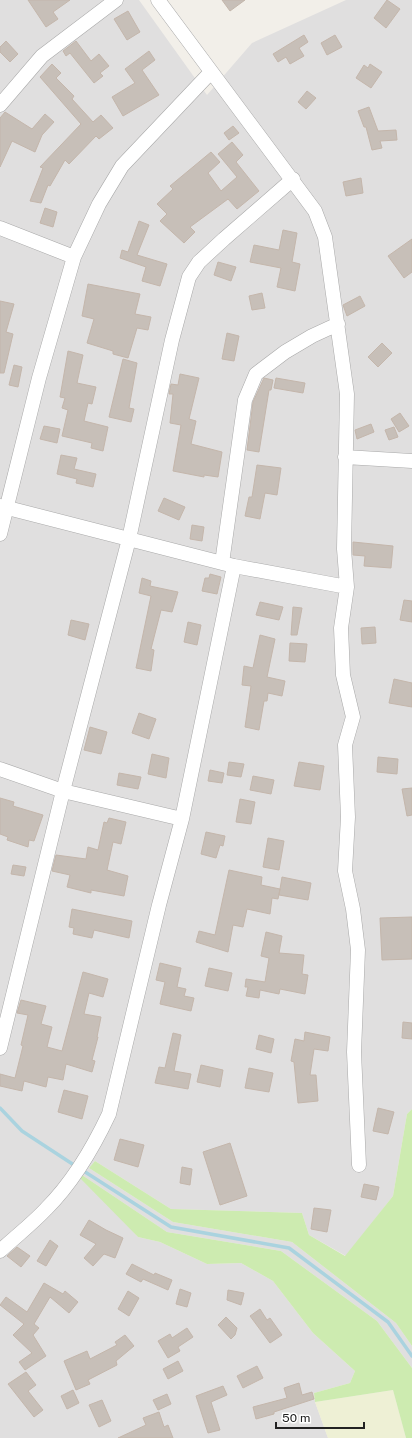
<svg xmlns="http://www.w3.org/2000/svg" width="412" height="1438" font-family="'Public Sans',sans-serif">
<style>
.residential{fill:#e0dfdf}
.farmland{fill:#eef0d5}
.grass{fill:#cdebb0}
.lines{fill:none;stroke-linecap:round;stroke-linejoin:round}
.stream{stroke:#aad3df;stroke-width:3.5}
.building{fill:#c7bfb8;stroke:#c4b6ab}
.minor-casing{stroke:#a9a9a9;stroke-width:15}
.minor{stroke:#fff;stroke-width:14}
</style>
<rect width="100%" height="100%" fill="#f2efe9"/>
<path class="residential" d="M0,0H139L207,95L252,43L346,0H412V1109L407,1114L393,1196L346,1256L309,1235L302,1213L171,1209L95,1161L89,1168L173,1222L292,1242L396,1323L412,1346V1368L377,1321L281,1251L167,1232L82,1175L138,1237L160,1242L207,1264L241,1263L273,1281L313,1333L355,1371L350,1383L314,1393L315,1402L328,1438H0Z"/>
<path class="farmland" d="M393,1390L406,1438H328L315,1402Z"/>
<path class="grass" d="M412,1109V1346L396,1323L292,1242L173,1222L89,1168L95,1161L171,1209L302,1213L309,1235L345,1256L393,1196L407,1114Z
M82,1175L167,1232L281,1251L377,1321L412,1368V1438H406L393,1390L315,1402L314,1393L350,1383L355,1371L313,1333L273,1281L241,1263L207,1264L160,1242L138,1237L79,1177Z"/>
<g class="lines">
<path class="stream" d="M0,1108L22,1131L77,1167
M82,1170L171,1227L289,1248L388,1322L412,1356"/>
</g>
<path class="building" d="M28,0H70L53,12L58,19L46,27Z
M222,0H245L230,11Z
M387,0L400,9L386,28L374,18Z
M128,11L140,32L127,40L114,19Z
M304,35L308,42L299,48L304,56L290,64L286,57L278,62L273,54Z
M335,35L342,47L327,55L321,43Z
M6,41L18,54L10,62L0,52V47Z
M76,41L91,61L99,54L109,66L100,73L103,76L94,83L70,53L66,56L63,51Z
M149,51L155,60L142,70L159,95L123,116L112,97L135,83L125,69Z
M52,64L61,73L56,78L74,96L72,99L93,122L101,115L113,128L99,139L96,136L69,164L65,160L50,186L48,185L41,203L30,201L43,168L40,167L81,124L40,77Z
M370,64L382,72L371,88L356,78L364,65L368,68Z
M307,91L316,98L306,109L298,102Z
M369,107L378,131L396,130L397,140L380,141L382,148L372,150L366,127H364L358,111Z
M5,112L32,129L45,114L54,122L42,135L35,152L12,141L0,167V118Z
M233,126L239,133L229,140L224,133Z
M232,142L243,155L236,162L259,191L237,209L228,199L190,227L195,232L184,243L160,221L167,214L157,204L173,189L170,186L211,152L220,162L208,173L221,191L237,177L218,154Z
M361,178L363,193L346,196L343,182Z
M45,208L57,212L53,227L40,223Z
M139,221L149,225L137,255L167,264L160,286L142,281L146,267L120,258L122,250L128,252Z
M283,230L297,233L292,262L300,264L295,291L277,287L281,268L250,262L254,245L279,250Z
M412,239V272L404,278L388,256Z
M218,262L236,267L231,281L214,275Z
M88,284L140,294L135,314L151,317L148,330L137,328L128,358L113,354V351L87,343L94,319L82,316Z
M262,293L265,308L252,310L249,296Z
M360,296L365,306L347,316L343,305Z
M0,301L14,304L6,332L13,334L4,373H0Z
M227,333L239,336L234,361L222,359Z
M382,343L392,353L378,367L368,357Z
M68,351L83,355L77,383L96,387L92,404L88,403L84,421L108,427L103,451L91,448L92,443L62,436L68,410L62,408L65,398L60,397Z
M123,359L137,363L129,408L134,409L131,422L109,417Z
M14,365L22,367L18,387L9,385Z
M180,374L199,378L189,419L196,421L191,444L222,452L218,477L204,475V477L173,471L181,425L170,423L173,394H169L171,384L178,385Z
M264,378L273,380L271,390H269L259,452L247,450L253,402Z
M276,378L305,383L303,393L274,388Z
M400,413L409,426L399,432L391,419Z
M371,424L374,432L357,439L355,430Z
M44,426L60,429L57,443L40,439Z
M394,427L398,437L389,440L385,430Z
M61,455L77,458L74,469L96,474L93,487L76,483L77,479L57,474Z
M257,465L281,468L277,495L265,493L260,519L245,516L249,497H252Z
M164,498L185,507L179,520L158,511Z
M192,525L204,527L202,541L190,539Z
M353,542L393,546L391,568L364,566L365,556L353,555Z
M210,574L221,577L217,594L202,591L205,578H209Z
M142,578L151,581L150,586L178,592L172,612L161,610L151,649L154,650L151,671L136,668L151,596L139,593Z
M404,600L412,601V622L400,620Z
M260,602L283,607L279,620L256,615Z
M293,607L302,608L297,635H291Z
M71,620L89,624L85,640L68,635Z
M188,622L201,625L197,645L184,642Z
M375,627L376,643L362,644L361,628Z
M260,635L275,639L267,677L285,681L282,696L268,693L267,701H264L259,730L245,727L251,686L242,685L244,666L253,668Z
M290,643L307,644L305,662L289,661Z
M394,679L412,683V707L389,703Z
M139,713L156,719L149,739L132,733Z
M90,727L107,732L101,754L84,750Z
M152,754L169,758L166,778L148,774Z
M378,757L398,759L397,774L377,772Z
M229,762L244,764L241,777L227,775Z
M299,762L324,766L320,790L294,786Z
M210,770L224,773L222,783L208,781Z
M119,773L141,777L138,789L117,785Z
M253,776L274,780L271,794L250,790Z
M412,788V815L407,816L402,789Z
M0,798L14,802L13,806L43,815L34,841L29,840L28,847L7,840L8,837L0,834Z
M240,799L255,802L251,824L236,822Z
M109,818L126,822L121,844L113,842L107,870L128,876L124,896L91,890V893L67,887L70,875L52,871L56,855L86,859L88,847L98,850L104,822L107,823Z
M206,832L225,836L223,846L220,845L216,858L201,854Z
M268,838L284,841L279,870L263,867Z
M13,865L26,867L24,876L11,874Z
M229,870L262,877L261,885L280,889L278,899L272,898L270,914L247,909L243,927L233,925L228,952L196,942L199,931L215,935Z
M282,877L311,883L308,900L279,895Z
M72,909L132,921L129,938L94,930L92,938L73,934L74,928L69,927Z
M412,917V959L382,960L380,918Z
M266,932L282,936L279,953L304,955L302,974L308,975L305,994L280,989L279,994L260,990L259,998L246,996L248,987H245L246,979L265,982L269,958L261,956Z
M160,963L181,968L177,987L186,989L184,996L194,998L191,1011L160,1004L165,982L156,980Z
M209,968L232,973L228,991L205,986Z
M83,972L108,979L103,997L89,993L84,1014L101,1017L97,1037H98L92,1060L95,1061L92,1072L66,1064L63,1080L48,1077L46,1087L24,1081L22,1091L0,1086V1074L15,1078L23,1046L21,1045L28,1015L17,1013L21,1000L46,1006L41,1024L52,1027L47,1047L62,1051Z
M403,1022L412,1023V1039L402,1038Z
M305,1032L330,1037L328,1051L314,1049L310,1075H316L318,1101L298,1103L294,1062L291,1061L295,1039L304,1041Z
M173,1033L181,1035L174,1071L191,1074L188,1089L155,1083L159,1067L165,1068Z
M259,1035L274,1039L271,1053L256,1049Z
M201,1065L223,1070L220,1087L197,1082Z
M249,1068L273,1073L269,1092L245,1088Z
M64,1090L88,1096L82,1119L58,1112Z
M378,1108L394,1112L388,1134L373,1131Z
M120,1139L144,1145L138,1167L114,1160Z
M230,1143L247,1196L220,1205L203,1152Z
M182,1167L192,1169L190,1185L180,1183Z
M364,1184L379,1187L376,1200L361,1197Z
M314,1208L331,1210L327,1232L311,1229Z
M89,1220L106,1230L123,1238L115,1258L104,1254L93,1266L84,1258L96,1244L80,1235Z
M50,1240L58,1246L46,1266L37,1261Z
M17,1247L30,1256L21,1267L7,1256Z
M132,1264L154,1275L155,1273L172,1280L168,1290L143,1279L141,1282L126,1274Z
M44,1283L63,1294L65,1291L78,1302L69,1313L50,1297L34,1324L39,1328L33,1335L46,1356L25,1370L19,1362L32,1353L13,1335L24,1324L0,1305L6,1297L27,1312Z
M180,1289L191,1293L187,1307L176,1304Z
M228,1290L244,1293L241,1305L227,1300Z
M128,1291L139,1298L129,1316L118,1309Z
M260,1309L267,1320L270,1318L282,1335L270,1343L250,1316Z
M226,1317L237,1328L235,1335L231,1339L218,1325Z
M187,1328L193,1337L178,1347L180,1351L168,1358L158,1341L170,1334L172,1338Z
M125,1335L134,1346L116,1361L117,1365L88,1380L90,1384L76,1390L64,1361L87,1351L90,1359L117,1345L115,1342Z
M178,1361L183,1371L168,1379L163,1369Z
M257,1366L263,1378L243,1388L237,1376Z
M26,1372L36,1385L28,1391L43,1410L34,1417L8,1384Z
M299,1383L302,1395L312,1392L314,1399L274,1412V1414L256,1419L253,1407L287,1398L284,1388Z
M223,1386L227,1395L211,1402L220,1430L208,1433L196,1396Z
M73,1390L79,1403L67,1409L61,1396Z
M167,1394L171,1404L158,1410L153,1400Z
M102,1400L111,1421L99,1427L89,1405Z
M159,1412L164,1427L168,1425L173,1438H118L146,1425L143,1418Z"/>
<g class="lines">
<defs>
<path id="minor" d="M158,0L315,211L325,237L347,394L344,549L347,587L341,628L343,675L353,717L345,745L348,817L345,871L353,909L358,950L354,1052L359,1165
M0,105L42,56L116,0
M0,228L74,257
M345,457L412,461
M0,506L234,566L347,587
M0,534L39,378L74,257L99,204L122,166L211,72
M222,563L245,400L256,374L285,352L312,336L338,324
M0,769L63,791L182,819
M0,1048L63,791L129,539L172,340L189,277L199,262L224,239L293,179
M0,1251C15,1237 32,1224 46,1209C72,1183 93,1148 109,1114L159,905L182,819L234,566"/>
</defs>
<use href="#minor" class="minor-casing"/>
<use href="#minor" class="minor"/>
</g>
<path d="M276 1422v6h88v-6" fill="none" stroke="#222222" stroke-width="2"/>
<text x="282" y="1422" font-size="12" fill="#222222" stroke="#ffffff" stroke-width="3" paint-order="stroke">50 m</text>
</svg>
